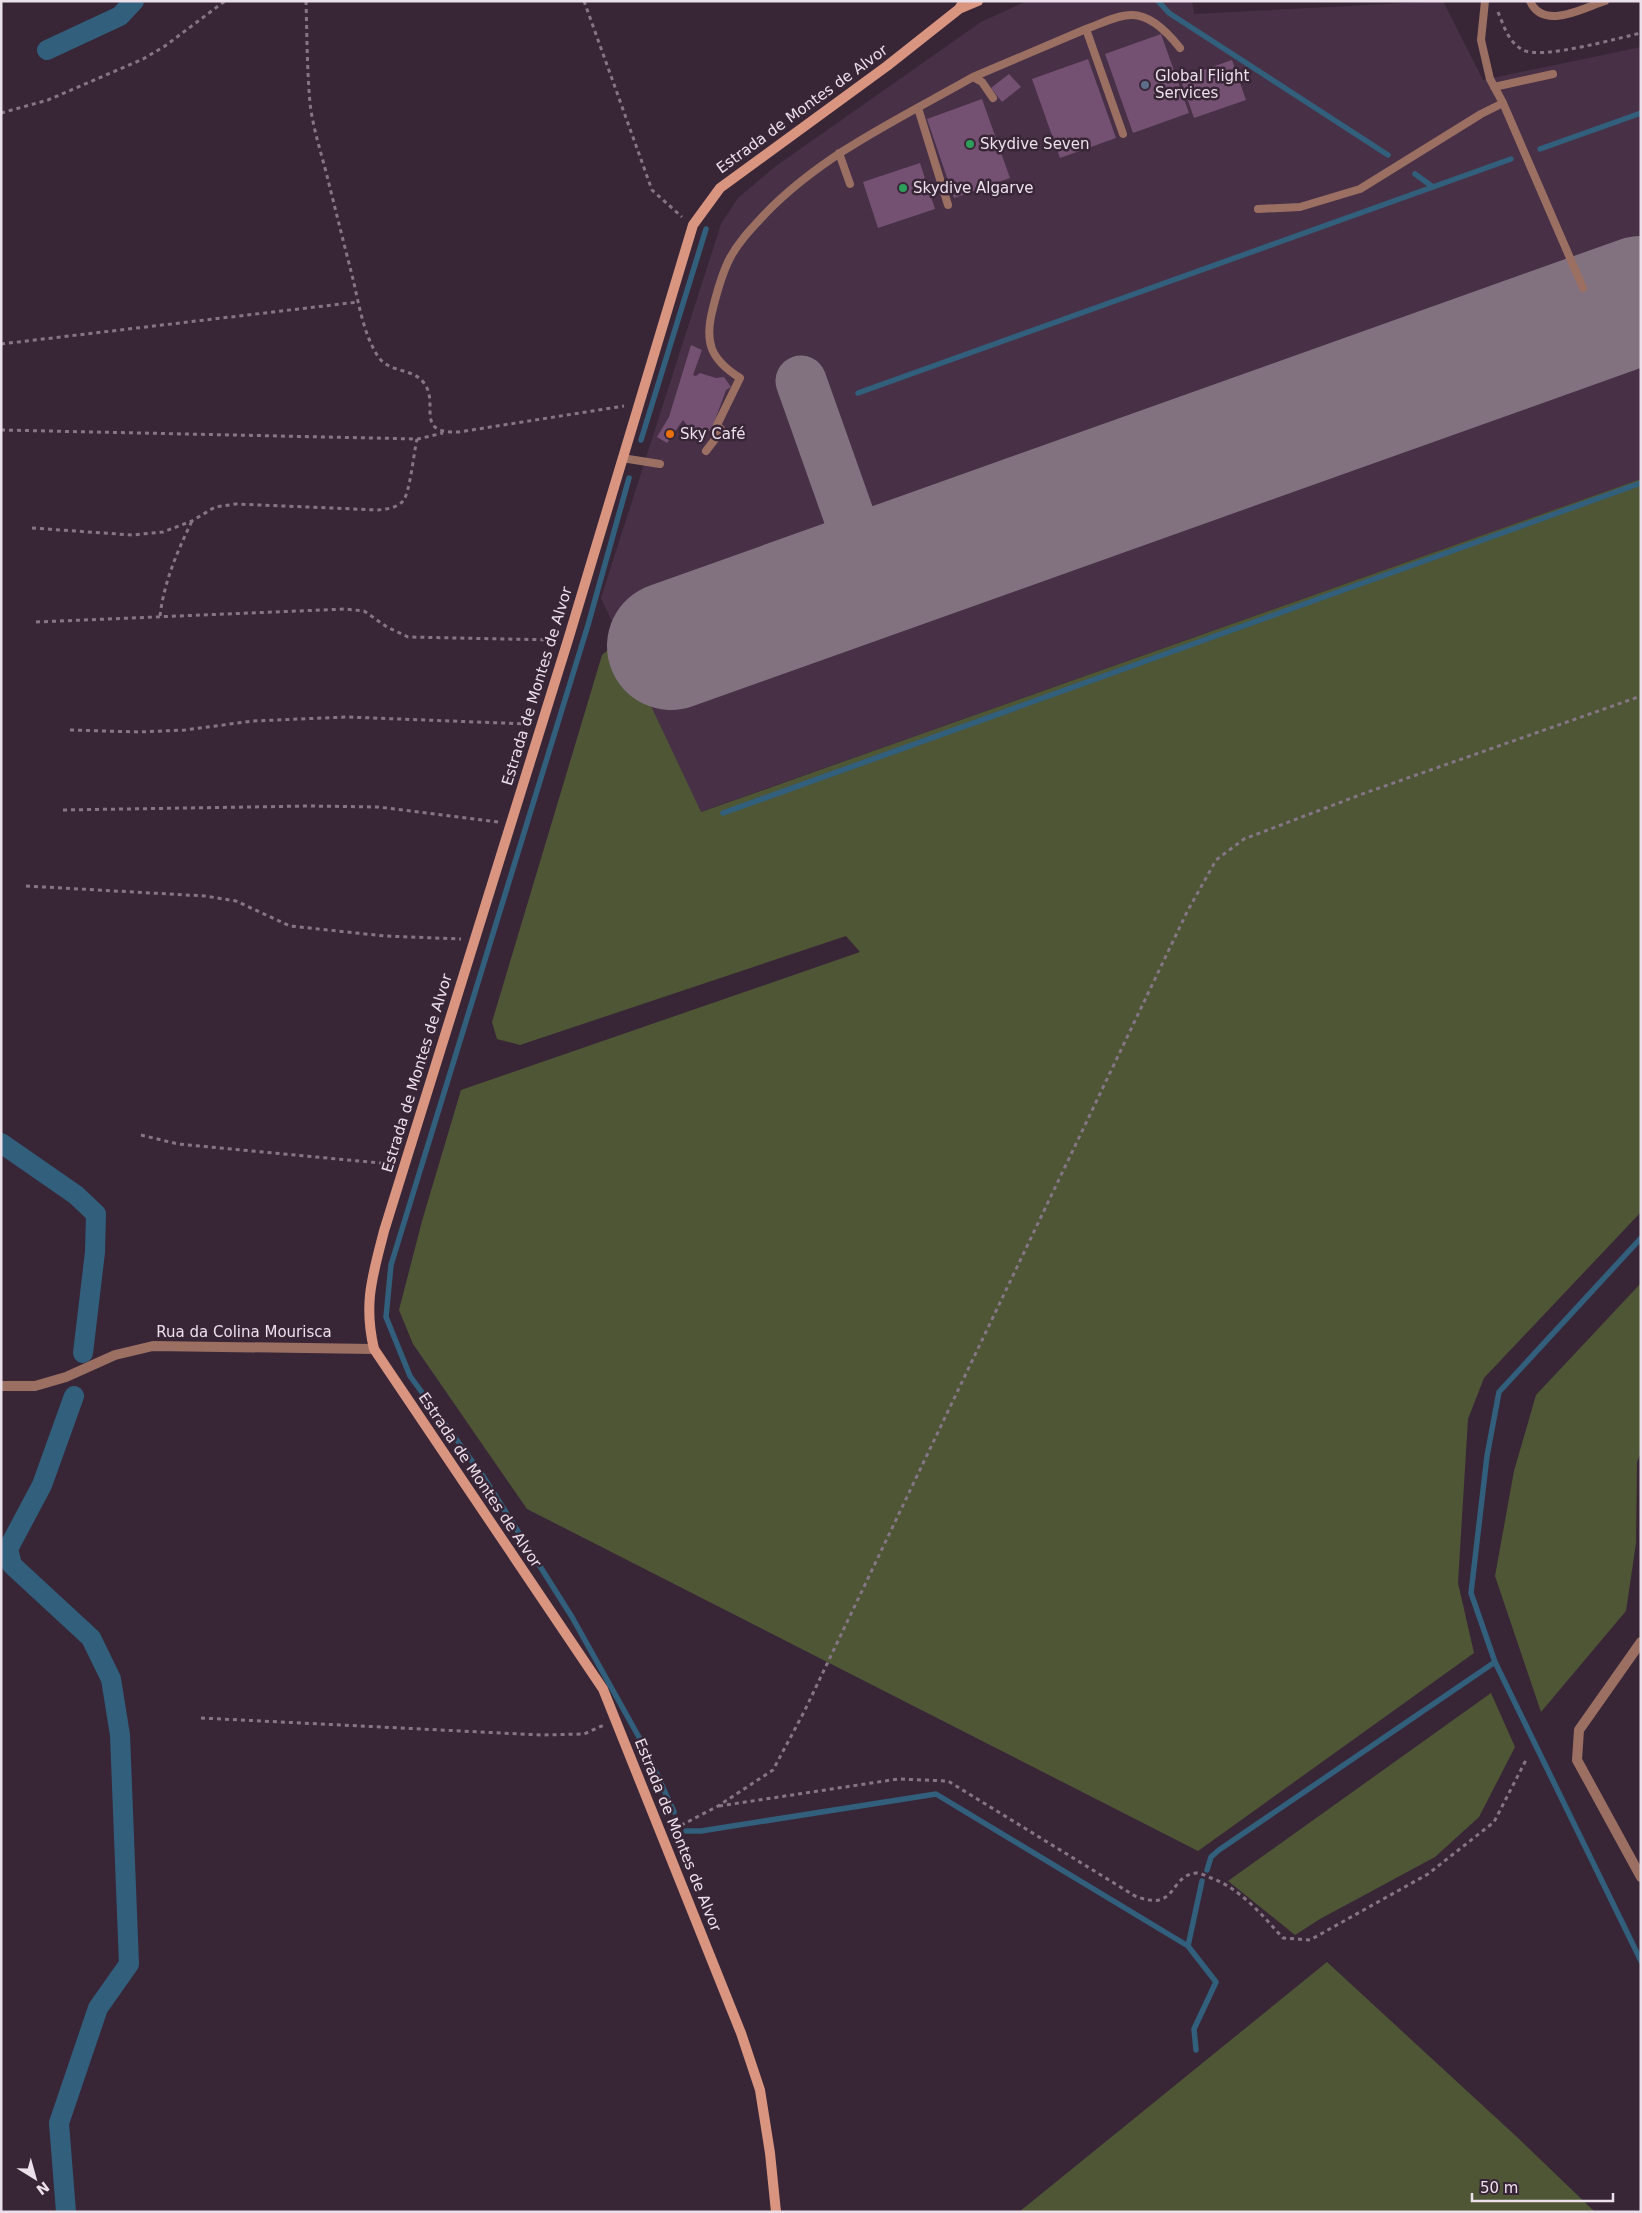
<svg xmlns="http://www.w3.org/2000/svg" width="1642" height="2213" font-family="'DejaVu Sans',sans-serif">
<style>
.built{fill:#483146}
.green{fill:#4e5636}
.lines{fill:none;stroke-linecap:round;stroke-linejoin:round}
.stream{stroke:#315f7c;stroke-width:5.5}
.canal{stroke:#315f7c;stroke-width:20}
.taxiway{stroke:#827280;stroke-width:51}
.runway{stroke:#827280;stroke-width:128}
.building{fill:#745072}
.path{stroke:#867685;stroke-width:3;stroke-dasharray:4 4;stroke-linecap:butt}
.lane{stroke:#9b7063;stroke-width:8}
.street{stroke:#9b7063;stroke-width:10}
.secondary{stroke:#d99580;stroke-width:10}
.service-dot{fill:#5c6f8a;stroke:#382637;stroke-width:2}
.leisure-dot{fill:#2e9e5b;stroke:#382637;stroke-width:2}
.food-dot{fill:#e8710a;stroke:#382637;stroke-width:2}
.labels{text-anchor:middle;stroke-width:5;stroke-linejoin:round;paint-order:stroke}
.poi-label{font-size:15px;fill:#ece0eb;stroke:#382637;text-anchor:start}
.street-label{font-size:15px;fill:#ece0eb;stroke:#382637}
</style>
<rect width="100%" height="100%" fill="#382637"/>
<path class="built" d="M1027,1H1192L1194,14L1443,1L1483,80L1641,47V479L700,812L601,598L721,224L738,198L776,166L981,22Z"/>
<path class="green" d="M1641,479V1212L1484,1378L1468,1419L1458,1583L1474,1653L1198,1851L527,1509L413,1344L399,1310L422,1221L461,1090L860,952L846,936L520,1045L497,1039L492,1022L602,655L620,640L701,812Z
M1641,1283V1452L1637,1462L1636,1543L1626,1611L1541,1712L1495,1576L1514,1471L1536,1395Z
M1491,1693L1515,1747L1479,1817L1435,1857L1320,1919L1295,1935L1228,1881Z
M1327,1962L1518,2138L1595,2212H1019Z"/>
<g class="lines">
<path class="stream" d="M1158,1L1169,13L1388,155
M1540,149L1641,113
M1415,174L1433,187
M858,393L1511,159
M641,440L706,229
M629,478L588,625L391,1265L386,1317L410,1376L483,1476L572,1617L645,1748L674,1812
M723,813L1641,483
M1641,1238L1499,1392L1487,1456L1471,1593L1495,1662L1641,1961
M686,1831H701L936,1794L1188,1946L1216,1982L1194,2029L1196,2050
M1207,1870L1211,1857L1219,1850L1495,1662
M1188,1946L1202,1881"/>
<path class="canal" d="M47,50L120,16L134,1
M1,1143L76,1195L96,1214L95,1252L83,1353
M66,2212L59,2123L98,2008L129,1964L120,1735L111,1679L91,1638L12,1565L8,1549L42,1485L74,1396"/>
<path class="taxiway" d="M801,381L862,553C862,566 859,573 850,582"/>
<path class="runway" d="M671,646L1641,300"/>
</g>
<path class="building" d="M1161,34L1189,113L1133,133L1105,54Z
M1088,59L1116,138L1060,158L1032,79Z
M1232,60L1246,100L1194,118L1180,78Z
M1009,74L1021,87L1002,102L991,88Z
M982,99L1010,178L954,198L927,119Z
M920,163L935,209L878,228L863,182Z
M691,345L702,350L693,375L696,376L700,373L716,378L724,377L731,387L726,390L711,431L704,432L699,427L692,432L683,420L667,443L657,437L669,417Z"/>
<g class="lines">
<path class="path" d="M306,1C307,35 307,70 310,103C313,130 323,158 329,184C337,216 345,248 353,279C359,305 364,336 379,358C391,373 413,368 424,383C440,404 413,434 459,432L624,406
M584,1L652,190L682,217
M1498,12C1504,26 1508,42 1523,50C1542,60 1618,38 1641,33
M1,113L48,100L143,59L165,46L225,1
M1,344L358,302
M1,430L418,439L443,433
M32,528L132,535L163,532L192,521L215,507L236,504L378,510C387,509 397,508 403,501C410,493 414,451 417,439
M160,616C164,582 177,552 192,521
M36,622L345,609L364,611L387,627L408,637L555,640
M70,730L139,732L185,730L253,721L347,717L528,724
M63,810L310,806L378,807L498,822
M26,886L205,896L236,901L290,926L385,936L461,939
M141,1135L178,1144L391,1164
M201,1718L541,1735L584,1734L604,1725
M719,1806L898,1779L948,1781L1135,1896C1178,1913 1168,1876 1196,1873C1201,1873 1206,1876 1211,1878C1241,1889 1262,1915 1283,1938L1310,1940L1428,1874L1494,1822L1526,1760
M674,1829L718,1806L773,1770L804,1712L1187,912L1216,860L1244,839L1365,793L1641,696"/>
<path class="lane" d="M1485,1L1481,40L1490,79L1503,103L1583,288
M1530,1C1543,31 1583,8 1605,1
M973,77L1086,29
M1494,87L1553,74
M918,108L948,205
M1123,134L1086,29C1100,24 1117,15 1132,15C1152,15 1169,34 1180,48
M839,153L850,184
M1258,209L1300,207L1360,189L1481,114L1503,103
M706,451L722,430L717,425L740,378C710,359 704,342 713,308C717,292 722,273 730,258C739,241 752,228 765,214C824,153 901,118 973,77L982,82L993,98
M622,458L660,464"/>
<path class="street" d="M1,1386H35L66,1377L115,1355L153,1346L374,1349
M1641,1642L1579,1730L1577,1760L1641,1877"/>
<path class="secondary" d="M959,9L978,1
M776,2212L770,2153L760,2090L741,2033L603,1689L374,1349C363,1302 373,1275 384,1231L568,640L693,225L720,188L887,66L959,9L964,1"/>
</g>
<circle class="service-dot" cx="1145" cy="85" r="5"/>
<g class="leisure-dot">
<circle cx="970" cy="144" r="5"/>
<circle cx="903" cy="188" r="5"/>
</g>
<circle class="food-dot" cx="670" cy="434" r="5"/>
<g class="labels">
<g class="poi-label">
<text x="1155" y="81">Global Flight<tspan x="1155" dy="17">Services</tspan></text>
<text x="980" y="149">Skydive Seven</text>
<text x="913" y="193">Skydive Algarve</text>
<text x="680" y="439">Sky Café</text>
</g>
<g class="street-label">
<text transform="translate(802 109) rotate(-36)" y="5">Estrada de Montes de Alvor</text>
<text transform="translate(537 686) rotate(-73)" y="5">Estrada de Montes de Alvor</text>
<text transform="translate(417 1073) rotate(-73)" y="5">Estrada de Montes de Alvor</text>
<text x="244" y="1337">Rua da Colina Mourisca</text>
<text transform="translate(480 1480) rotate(56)" y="5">Estrada de Montes de Alvor</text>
<text transform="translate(678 1835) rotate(68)" y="5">Estrada de Montes de Alvor</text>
</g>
</g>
<rect width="1642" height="2213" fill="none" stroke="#ece0eb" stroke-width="5"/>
<g transform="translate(35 2178) rotate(143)" stroke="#382637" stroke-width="4" paint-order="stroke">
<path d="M0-4L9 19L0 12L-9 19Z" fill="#ece0eb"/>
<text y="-8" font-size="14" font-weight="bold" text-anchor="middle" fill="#ece0eb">N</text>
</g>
<path d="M1472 2193v8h141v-8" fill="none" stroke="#ece0eb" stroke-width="2.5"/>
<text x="1480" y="2193" font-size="15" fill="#ece0eb" stroke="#382637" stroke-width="4" paint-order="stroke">50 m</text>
</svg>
